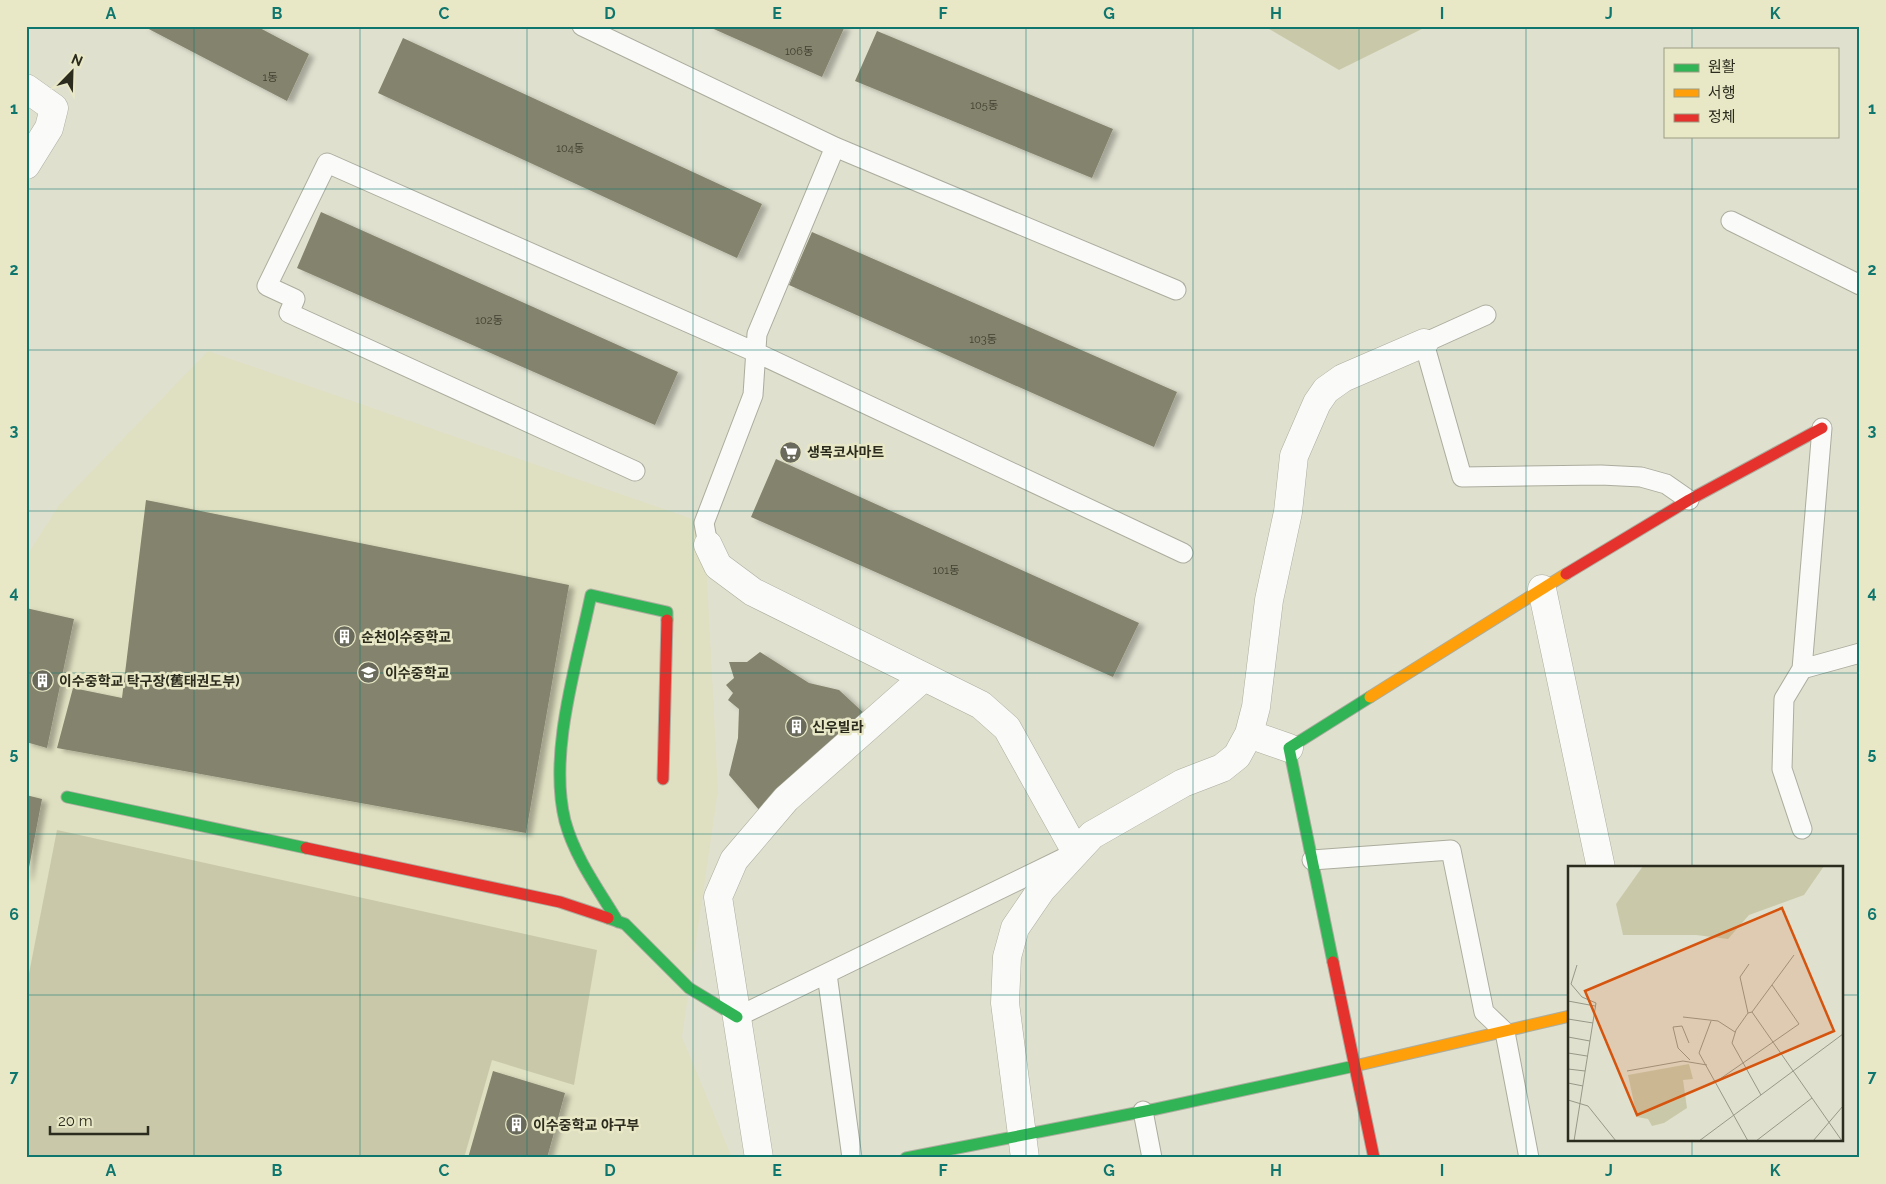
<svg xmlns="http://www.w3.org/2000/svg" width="1886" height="1184" font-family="Raleway,'Noto Sans KR',sans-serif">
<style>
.built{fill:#dfdfc1}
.green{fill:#c9c9aa}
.building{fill:#84836d;filter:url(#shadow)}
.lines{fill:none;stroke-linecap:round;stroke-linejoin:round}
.lane-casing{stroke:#acac9e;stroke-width:21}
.street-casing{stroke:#acac9e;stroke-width:29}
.fast-casing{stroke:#acac9e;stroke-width:13}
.slow-casing{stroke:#acac9e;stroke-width:13}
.jam-casing{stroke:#acac9e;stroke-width:13}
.lane{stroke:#fafaf8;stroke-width:19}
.street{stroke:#fafaf8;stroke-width:28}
.fast{stroke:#30b455;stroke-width:11}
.slow{stroke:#ff9f0a;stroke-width:11}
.jam{stroke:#e5322d;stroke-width:11}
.grid{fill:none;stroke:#0f766e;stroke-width:1;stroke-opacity:0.55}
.labels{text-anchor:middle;stroke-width:5;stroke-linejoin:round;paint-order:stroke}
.number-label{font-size:11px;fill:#414132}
.poi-label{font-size:14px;font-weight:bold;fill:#2b2b1e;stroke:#e8e8c7;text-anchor:start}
.inset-road{fill:none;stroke:#989888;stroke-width:1}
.view{fill:#d5540e;fill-opacity:0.15;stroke:#d5540e;stroke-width:2.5}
.inset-edge{fill:none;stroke:#2b2b1e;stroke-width:2.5}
.neatline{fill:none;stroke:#0f766e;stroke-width:2}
.grid-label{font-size:16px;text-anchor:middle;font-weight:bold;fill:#0f766e}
</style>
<defs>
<filter id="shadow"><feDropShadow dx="5.5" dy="3" stdDeviation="2.5" flood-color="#0004"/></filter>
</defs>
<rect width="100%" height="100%" fill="#e0e0cf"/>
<path class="built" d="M208,351L704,523L718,790L682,1037L732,1158H26V557L59,505Z"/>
<path class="green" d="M1264,26H1428L1339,70Z
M57,830L597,950L574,1085L492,1060L464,1158H26V989Z"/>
<path class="building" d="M143,26H256L309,54L287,101Z
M707,26H845L822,77Z
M877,31L1113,129L1092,178L855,81Z
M403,38L762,204L737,258L378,93Z
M321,212L678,372L655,425L297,268Z
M812,232L1177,392L1154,447L789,285Z
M776,459L1139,623L1113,677L751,517Z
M146,500L569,585L526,833L57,748L73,688L122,698Z
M26,608L74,619L47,748L26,742Z
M760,652L809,683L839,690L866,715L760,811L729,775L738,738L739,709L728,700L733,693L726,685L734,678L729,662H747Z
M26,795L42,799L27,878H26Z
M493,1071L565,1093L547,1158H468Z"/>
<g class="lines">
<defs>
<path id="lane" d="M582,26L835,147L1176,290
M1731,221L1860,285
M1486,315L1424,343L1462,477L1601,475L1641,477L1666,484L1689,500
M1822,428L1802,669L1860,653
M635,471L289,313L295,299L267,286L327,163L755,352L1183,553
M708,545L704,523L753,395L757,334L835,147
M1802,829L1782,769L1784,699L1802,669
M1312,860L1451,850L1484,1012L1505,1032L1529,1158
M827,974L852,1158
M737,1017L1066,857
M1143,1111L1152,1158"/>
<path id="street" d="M26,88L54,108L49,128L26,165
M708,545L718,566L753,592L981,705L1007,728L1076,852
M1542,589L1601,868
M1249,734L1256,707L1269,600L1288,512L1294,456L1310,419L1317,403L1326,390L1343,378L1424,343
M759,1158L718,897L734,860L786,799L924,677
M1025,1158L1005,1003L1007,957L1015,928L1041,890L1092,835L1183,783L1222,768L1237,756L1249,734L1289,748"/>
<path id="fast" d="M67,797L306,848
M608,918L625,924L689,988L737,1017
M618,922C599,890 575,858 565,821C548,753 577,663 591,595L667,612V620
M1333,962L1289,748L1370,697
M906,1158L1156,1109L1359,1065"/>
<path id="slow" d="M1370,697L1566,574
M1359,1065L1570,1016"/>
<path id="jam" d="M1566,574L1689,500L1822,428
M663,779L667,620
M306,848L560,902L608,918
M1333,962L1374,1158"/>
</defs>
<use href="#lane" class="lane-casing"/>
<use href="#street" class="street-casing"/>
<use href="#fast" class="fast-casing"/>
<use href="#slow" class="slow-casing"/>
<use href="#jam" class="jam-casing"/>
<use href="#lane" class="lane"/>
<use href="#street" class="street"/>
<use href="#fast" class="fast"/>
<use href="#slow" class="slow"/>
<use href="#jam" class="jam"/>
</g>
<path class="grid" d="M194,26V1158M360,26V1158M527,26V1158M693,26V1158M860,26V1158M1026,26V1158M1193,26V1158M1359,26V1158M1526,26V1158M1692,26V49M1692,136V868M26,189H1860M26,350H1860M26,511H1860M26,673H1860M26,834H1860M26,995H1570M1842,995H1860M1692,1140V1158"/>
<defs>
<symbol id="supermarket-disc" viewBox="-11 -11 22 22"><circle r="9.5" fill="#6a6a5c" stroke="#e8e8c7"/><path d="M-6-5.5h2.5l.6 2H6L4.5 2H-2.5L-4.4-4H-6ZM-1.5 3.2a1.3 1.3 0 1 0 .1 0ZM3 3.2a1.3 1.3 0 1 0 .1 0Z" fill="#fff"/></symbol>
<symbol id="building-disc" viewBox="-11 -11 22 22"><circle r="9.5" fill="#6a6a5c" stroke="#e8e8c7"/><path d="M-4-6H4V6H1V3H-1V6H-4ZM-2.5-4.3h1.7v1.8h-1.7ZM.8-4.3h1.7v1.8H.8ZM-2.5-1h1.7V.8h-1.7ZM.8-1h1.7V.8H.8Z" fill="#fff"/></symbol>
<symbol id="school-disc" viewBox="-11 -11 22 22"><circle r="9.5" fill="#6a6a5c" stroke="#e8e8c7"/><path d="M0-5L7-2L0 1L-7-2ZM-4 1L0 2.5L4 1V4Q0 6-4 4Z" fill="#fff"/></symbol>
</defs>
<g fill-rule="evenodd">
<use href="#supermarket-disc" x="778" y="440" width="25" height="25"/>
<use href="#building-disc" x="332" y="624" width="25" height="25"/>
<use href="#school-disc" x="356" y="660" width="25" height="25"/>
<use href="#building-disc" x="30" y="668" width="25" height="25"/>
<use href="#building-disc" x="784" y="714" width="25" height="25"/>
<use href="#building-disc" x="504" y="1112" width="25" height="25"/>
</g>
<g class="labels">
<g class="number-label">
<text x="799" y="55">106동</text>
<text x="270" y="81">1동</text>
<text x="984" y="109">105동</text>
<text x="570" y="152">104동</text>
<text x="489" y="324">102동</text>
<text x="983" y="343">103동</text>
<text x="946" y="574">101동</text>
</g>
<g class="poi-label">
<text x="807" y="457">생목코사마트</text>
<text x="361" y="642">순천이수중학교</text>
<text x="385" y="678">이수중학교</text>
<text x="59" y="686">이수중학교 탁구장(舊태권도부)</text>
<text x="812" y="732">신우빌라</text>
<text x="533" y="1130">이수중학교 야구부</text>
</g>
</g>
<g transform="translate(1568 866)">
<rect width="275" height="275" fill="#e0e0cf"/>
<path d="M75,0H256L236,29L181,49L160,73L128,69H55L48,38ZM121,198L125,213L115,214L119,242L96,257L84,260L80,253L69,251L60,209Z" fill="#c9c9aa"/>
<path class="inset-road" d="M226,89L184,146L274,275M0,135L27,140M184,146L180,147L168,164L164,177L193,229M180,147L172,111L181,98M115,151L150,155L167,166M0,153L25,157M143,155L131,187L180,275M0,171L22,175M121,177L114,160L105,161L110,182L122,194M0,187L19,190M0,203L17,205M59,205L115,195L139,199M149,215L231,158L204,119M0,217L15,220M0,234L20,240L48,275M6,275L28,137L14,131L3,118L9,99M131,275L275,168M188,275L244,232M245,275L275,240"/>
<path class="view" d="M214,42L266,165L69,249L17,125Z"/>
<rect width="275" height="275" class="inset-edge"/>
</g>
<rect width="1886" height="1184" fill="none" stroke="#e8e8c7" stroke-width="55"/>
<rect x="1664" y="48" width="175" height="90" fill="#e8e8c7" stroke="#9c9c83"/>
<rect x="1674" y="64" width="25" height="8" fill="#30b455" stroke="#9c9c83"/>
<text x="1708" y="72" font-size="15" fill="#2b2b1e">원활</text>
<rect x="1674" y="89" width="25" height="8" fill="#ff9f0a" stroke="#9c9c83"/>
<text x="1708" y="98" font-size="15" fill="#2b2b1e">서행</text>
<rect x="1674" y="114" width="25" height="8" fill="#e5322d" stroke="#9c9c83"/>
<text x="1708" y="122" font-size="15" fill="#2b2b1e">정체</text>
<g transform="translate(72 72) rotate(23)" stroke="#e8e8c7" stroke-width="4" paint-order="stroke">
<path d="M0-4L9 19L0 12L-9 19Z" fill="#2b2b1e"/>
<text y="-8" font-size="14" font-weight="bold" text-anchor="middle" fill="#2b2b1e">N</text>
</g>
<path d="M50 1126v8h98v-8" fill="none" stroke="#2b2b1e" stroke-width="2.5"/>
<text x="58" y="1126" font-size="15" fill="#2b2b1e" stroke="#e8e8c7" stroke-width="4" paint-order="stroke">20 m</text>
<rect x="28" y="28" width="1830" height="1128" class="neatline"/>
<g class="grid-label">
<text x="111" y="19">A</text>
<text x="277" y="19">B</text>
<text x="444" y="19">C</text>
<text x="610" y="19">D</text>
<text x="777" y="19">E</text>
<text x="943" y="19">F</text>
<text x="1109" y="19">G</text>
<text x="1276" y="19">H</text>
<text x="1442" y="19">I</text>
<text x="1609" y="19">J</text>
<text x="1775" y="19">K</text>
<text x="14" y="114">1</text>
<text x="1872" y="114">1</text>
<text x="14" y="275">2</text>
<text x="1872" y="275">2</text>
<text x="14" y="436">3</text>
<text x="1872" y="436">3</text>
<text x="14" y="598">4</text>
<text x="1872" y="598">4</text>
<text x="14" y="759">5</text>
<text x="1872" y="759">5</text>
<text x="14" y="920">6</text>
<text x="1872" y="920">6</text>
<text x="14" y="1082">7</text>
<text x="1872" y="1082">7</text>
<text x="111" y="1176">A</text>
<text x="277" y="1176">B</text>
<text x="444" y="1176">C</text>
<text x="610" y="1176">D</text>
<text x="777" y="1176">E</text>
<text x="943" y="1176">F</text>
<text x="1109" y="1176">G</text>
<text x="1276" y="1176">H</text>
<text x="1442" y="1176">I</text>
<text x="1609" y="1176">J</text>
<text x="1775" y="1176">K</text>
</g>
</svg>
